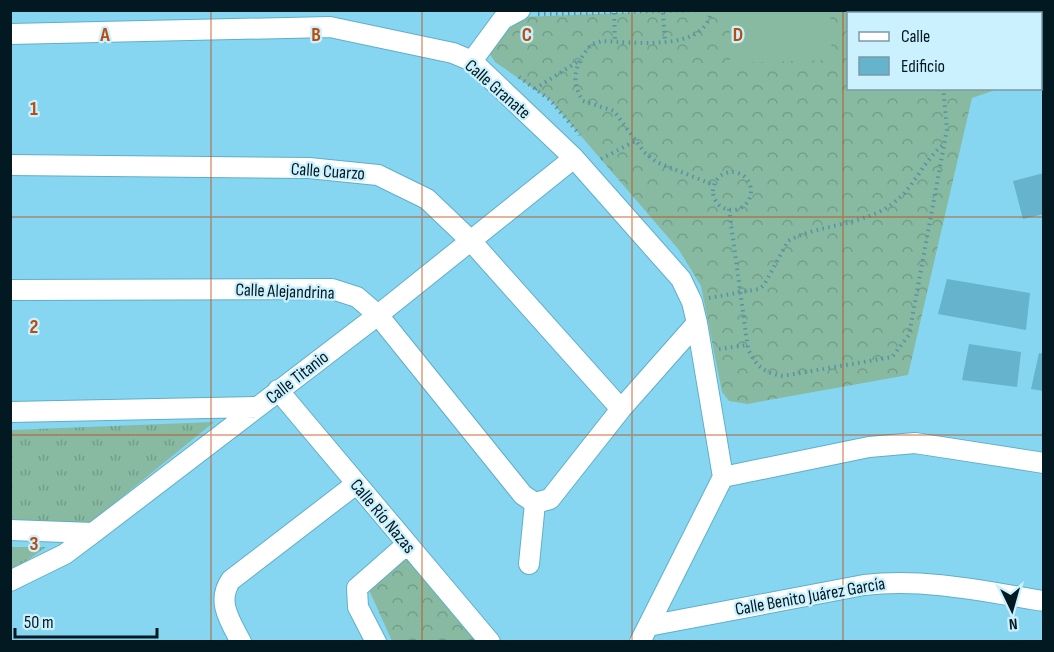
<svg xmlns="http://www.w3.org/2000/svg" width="1054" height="652" font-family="'Sofia Sans Condensed',sans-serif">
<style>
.grass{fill:url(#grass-tufts)}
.forest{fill:url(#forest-crowns)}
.garden{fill:#87baa0}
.building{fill:#65b3cd}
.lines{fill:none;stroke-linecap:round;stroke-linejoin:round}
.minor-casing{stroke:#60aec9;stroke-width:22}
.path{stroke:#5792a7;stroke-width:4;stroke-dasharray:1.5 4.5;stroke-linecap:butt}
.minor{stroke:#fff;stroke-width:20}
.grid{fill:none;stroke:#ba4c10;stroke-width:1.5;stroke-opacity:0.55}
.labels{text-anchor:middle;stroke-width:4.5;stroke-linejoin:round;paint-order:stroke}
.street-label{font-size:18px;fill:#021921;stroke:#cbf0fe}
.grid-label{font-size:20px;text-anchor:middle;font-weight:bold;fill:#ba4c10;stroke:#cbf0fe;stroke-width:4.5;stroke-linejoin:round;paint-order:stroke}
</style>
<defs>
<pattern id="grass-tufts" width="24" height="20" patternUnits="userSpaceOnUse" patternTransform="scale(1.5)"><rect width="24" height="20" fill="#87baa0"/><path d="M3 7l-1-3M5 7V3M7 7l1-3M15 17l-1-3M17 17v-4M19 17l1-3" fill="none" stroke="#739f8a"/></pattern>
<pattern id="forest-crowns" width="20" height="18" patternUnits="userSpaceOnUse" patternTransform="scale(1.5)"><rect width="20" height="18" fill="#87baa0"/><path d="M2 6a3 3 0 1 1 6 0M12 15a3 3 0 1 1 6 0" fill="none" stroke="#739f8a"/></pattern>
</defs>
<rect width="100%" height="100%" fill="#87d6f1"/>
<path class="grass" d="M214,422L90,523L11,520V430Z
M11,547H46L11,572Z"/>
<path class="forest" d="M700,10L1043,11L1044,73L1041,74L1040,14H848V88L998,89L972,98L908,375L747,404L729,401L722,392L701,286L679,250L550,100L495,62L490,54V44L520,17Z
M408,558L478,641H392L369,590L402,559Z"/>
<path class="garden" d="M730,11H830L832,60L730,63Z"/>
<path class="building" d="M1044,173V214L1023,219L1013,181Z
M947,279L1030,293L1026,330L938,314Z
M969,344L1021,352L1017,387L962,380Z
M1039,353L1044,354V391L1031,389Z"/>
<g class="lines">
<defs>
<path id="minor" d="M10,34L330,27L453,53L472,61L574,158L681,279L692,302L697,323L723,477
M472,61L503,19L520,10
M10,165L309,168L378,175L427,199L471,241L621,409
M10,290L332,289L357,297L378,315L523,495L535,503
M278,390L490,642
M10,412L258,407
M723,477L869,447L915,443L1044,463
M535,503L550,499L621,409L697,323
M10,530L93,533
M529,564L535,503
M10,581L65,554L93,533L378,315L574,158
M648,626L864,585C925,578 983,591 1044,601
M241,642C230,621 216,601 231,580L356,484
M376,642L358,607L357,588L406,545
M640,642L723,477"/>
</defs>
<use href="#minor" class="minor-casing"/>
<path class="path" d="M711,10C707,53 631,42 602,41L592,44C576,61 569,80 583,101L614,111L644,152L656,162L714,185
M614,13L615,41
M663,13L665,42
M538,14L700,10
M1036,14L1038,10
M1040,36L1044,38
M519,77L550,100L580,135
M535,89L580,60
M601,159L637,140
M713 191a19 19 0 1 1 38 0a19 19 0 1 1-38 0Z
M729,209L748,349C756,366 764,373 783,376L892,357L909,335L947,129L943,88
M709,298L759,289L764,285L788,241C821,223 868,226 897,200C915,185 924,160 944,144
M719,349L747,345"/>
<use href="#minor" class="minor"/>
</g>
<path class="grid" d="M211,10V642M422,10V642M632,10V642M843,10V642M10,217H1044M10,435H1044"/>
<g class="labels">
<g class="street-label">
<text transform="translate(498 89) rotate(41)" y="6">Calle Granate</text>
<text transform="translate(328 171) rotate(4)" y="6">Calle Cuarzo</text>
<text transform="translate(285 291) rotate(2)" y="6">Calle Alejandrina</text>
<text transform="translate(297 377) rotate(-38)" y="6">Calle Titanio</text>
<text transform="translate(383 516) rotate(50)" y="6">Calle Río Nazas</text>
<text transform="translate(810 596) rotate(-10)" y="6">Calle Benito Juárez García</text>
</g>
</g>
<g class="grid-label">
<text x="105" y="41">A</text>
<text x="316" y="41">B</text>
<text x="527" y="41">C</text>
<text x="738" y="41">D</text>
<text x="34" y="115">1</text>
<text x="34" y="333">2</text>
<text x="34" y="550">3</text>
</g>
<rect width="1054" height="652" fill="none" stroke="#021921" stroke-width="24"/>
<rect x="847" y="12" width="195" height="78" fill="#cbf0fe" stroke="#7b9aa6" stroke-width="1.5"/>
<rect x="859" y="32" width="30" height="9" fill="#ffffff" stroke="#7b9aa6" stroke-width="1.5"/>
<text x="901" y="42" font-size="18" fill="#021921">Calle</text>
<rect x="859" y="57" width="30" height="18" fill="#65b3cd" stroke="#7b9aa6" stroke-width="1.5"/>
<text x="901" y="72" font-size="18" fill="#021921">Edificio</text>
<g transform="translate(1012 610) rotate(175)" stroke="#cbf0fe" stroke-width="4.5" paint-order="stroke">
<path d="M0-4.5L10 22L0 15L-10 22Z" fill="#021921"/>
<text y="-9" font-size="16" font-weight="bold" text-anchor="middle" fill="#021921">N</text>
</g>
<path d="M15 628v9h142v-9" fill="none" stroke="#021921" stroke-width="3"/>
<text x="24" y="628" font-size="18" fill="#021921" stroke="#cbf0fe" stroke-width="4.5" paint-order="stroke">50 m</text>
</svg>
